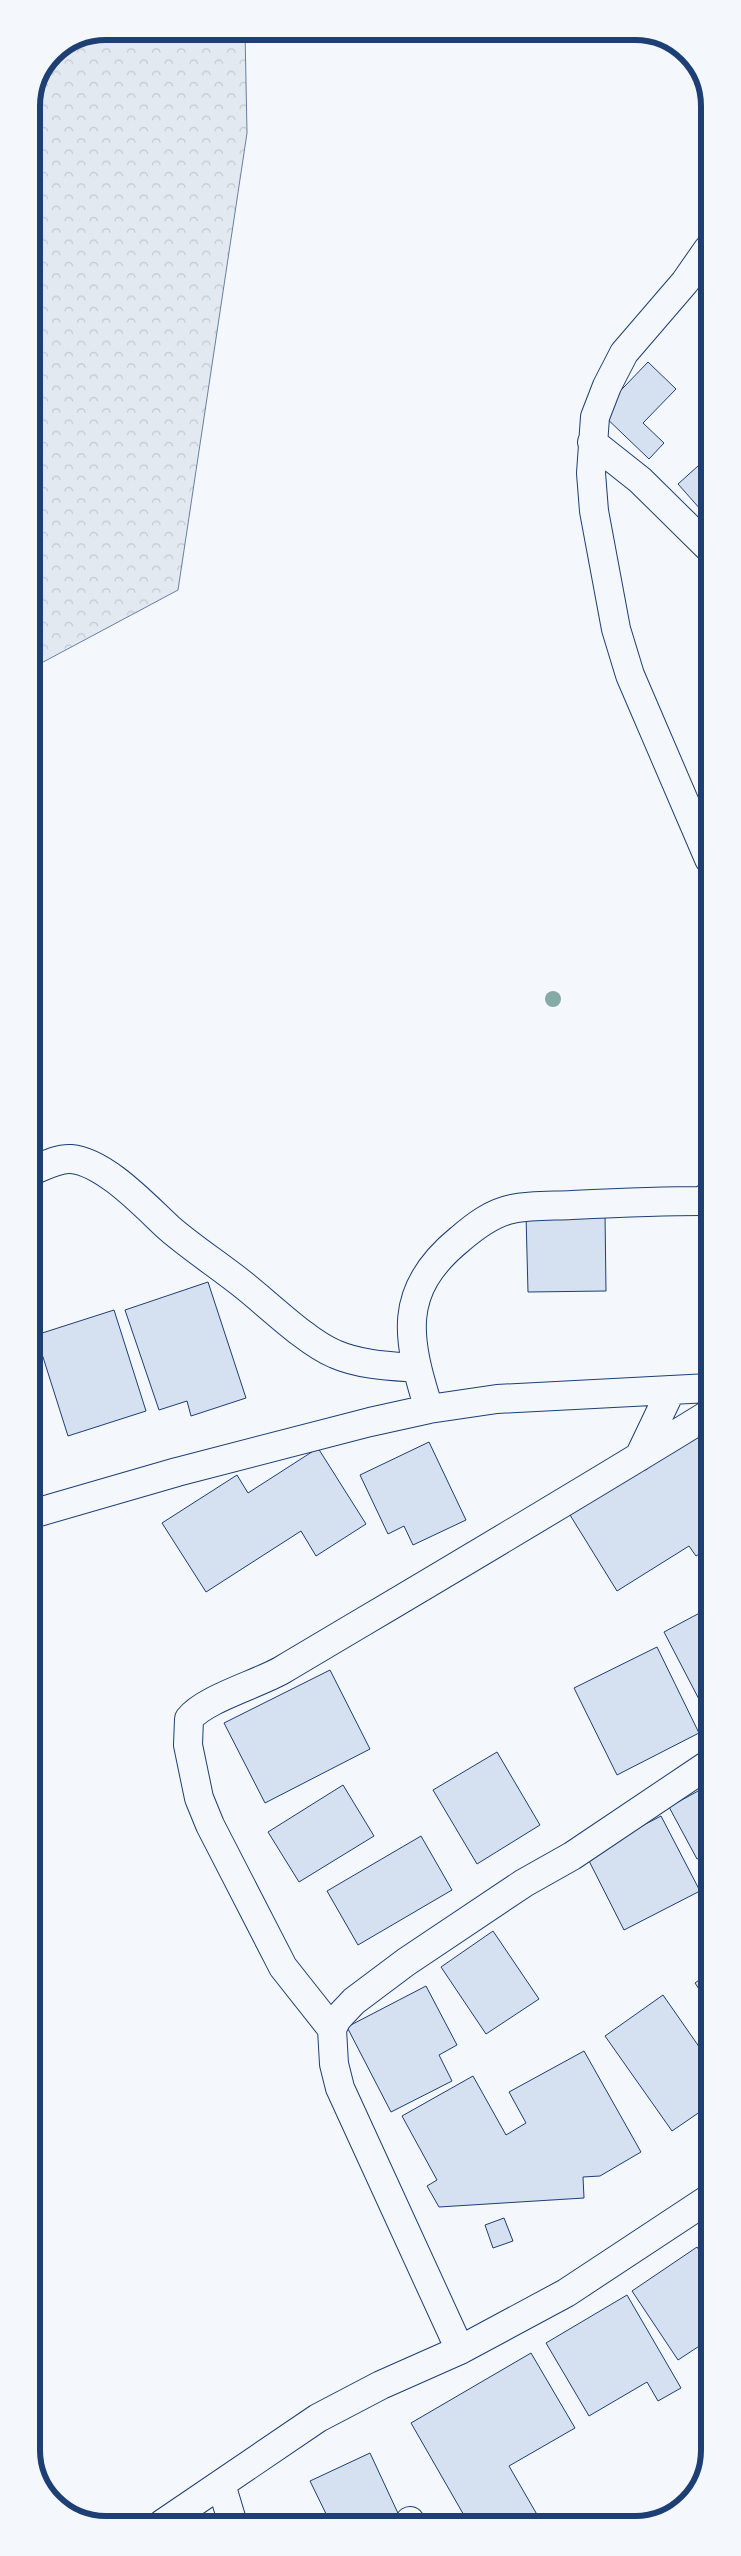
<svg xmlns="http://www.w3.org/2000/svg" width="741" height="2556" font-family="Lora,serif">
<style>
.forest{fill:url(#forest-crowns);stroke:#687fa3}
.building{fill:#d5e0f0;stroke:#1d3f73}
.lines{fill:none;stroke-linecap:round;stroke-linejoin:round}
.street-casing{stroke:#1d3f73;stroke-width:30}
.street{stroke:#f4f7fb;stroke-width:28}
.tree{fill:#86aba6}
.rim{fill:none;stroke:#1d3f73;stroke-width:6}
</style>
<defs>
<pattern id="forest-crowns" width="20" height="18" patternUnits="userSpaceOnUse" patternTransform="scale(1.25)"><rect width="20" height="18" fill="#e3e9f0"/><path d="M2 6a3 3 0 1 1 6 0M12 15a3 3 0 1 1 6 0" fill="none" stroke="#c2c9d1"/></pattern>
</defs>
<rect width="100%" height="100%" fill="#f4f7fb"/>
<path class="forest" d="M106,31H245L247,133L178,590L32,668L31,106L53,53Z"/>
<path class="building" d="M648,362L676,389L643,423L664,443L649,459L600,412Z
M708,457L709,519L678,484Z
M605,1213L606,1291L528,1292L526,1215Z
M208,1282L246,1398L191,1416L187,1401L159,1410L125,1310Z
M114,1310L146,1411L68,1436L36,1335Z
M702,1433L709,1445V1548L696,1556L689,1546L617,1591L570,1515Z
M429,1442L466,1520L413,1545L404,1526L388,1534L360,1475Z
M318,1448L366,1524L316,1556L301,1531L206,1592L162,1523L237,1475L248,1493Z
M709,1608V1704L703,1707L664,1632Z
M657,1647L699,1733L617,1775L574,1688Z
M330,1670L370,1749L265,1803L224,1723Z
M497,1752L540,1825L477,1864L433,1790Z
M343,1785L374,1836L299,1882L268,1832Z
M709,1785V1853L697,1859L669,1807Z
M661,1816L700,1891L624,1930L586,1855Z
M421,1836L452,1890L358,1945L327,1891Z
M493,1931L539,1999L486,2034L441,1967Z
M709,1973V2004L695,1983Z
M426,1986L457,2045L439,2055L452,2081L391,2112L347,2027Z
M663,1995L709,2061L710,2105L672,2131L605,2036Z
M584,2051L641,2152L600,2176L583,2177L584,2198L439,2207L427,2186L437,2180L402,2116L473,2076L506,2135L526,2123L509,2092Z
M504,2218L513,2241L493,2248L485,2225Z
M697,2247L710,2266V2339L678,2360L632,2291Z
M627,2295L681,2388L658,2401L647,2382L589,2416L546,2343Z
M531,2353L575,2428L509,2466L539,2518L530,2524H469L411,2423Z
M370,2453L403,2524H331L310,2481Z"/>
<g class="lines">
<defs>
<path id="street" d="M708,249L685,282L624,353L607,386L595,417L591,473L594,511L616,629L630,675L709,859
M592,442L640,480L709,548
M32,1171C44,1166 58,1158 71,1159C105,1162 145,1206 169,1228C192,1248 217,1264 241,1283C267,1303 306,1342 335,1354C360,1365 390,1366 417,1368
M429,1409C407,1339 396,1291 460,1239C475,1226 492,1213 512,1209C531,1205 552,1206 572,1205C615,1203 658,1201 701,1201L709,1196
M639,1457L671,1390
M32,1514L177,1472L370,1422L429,1409L497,1399L709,1388
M332,2029L283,1967L210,1825L199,1798L188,1745L189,1719C204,1699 258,1684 282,1670C425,1585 568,1501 709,1414
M460,2350L340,2088L334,2064L332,2029L337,2019L354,2001L406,1962L524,1883L572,1856L709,1764
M221,2484L233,2524
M410,2521L412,2524
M162,2524L318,2418L381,2385L460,2350L566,2293L710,2198"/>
</defs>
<use href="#street" class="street-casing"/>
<use href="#street" class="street"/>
</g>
<circle class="tree" cx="553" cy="999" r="8"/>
<path d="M0 0H741V2556H0ZM106 40H635A66 66 0 0 1 701 106V2450A66 66 0 0 1 635 2516H106A66 66 0 0 1 40 2450V106A66 66 0 0 1 106 40Z" fill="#f4f7fb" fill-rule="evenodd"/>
<path class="rim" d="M106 40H635A66 66 0 0 1 701 106V2450A66 66 0 0 1 635 2516H106A66 66 0 0 1 40 2450V106A66 66 0 0 1 106 40Z"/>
</svg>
